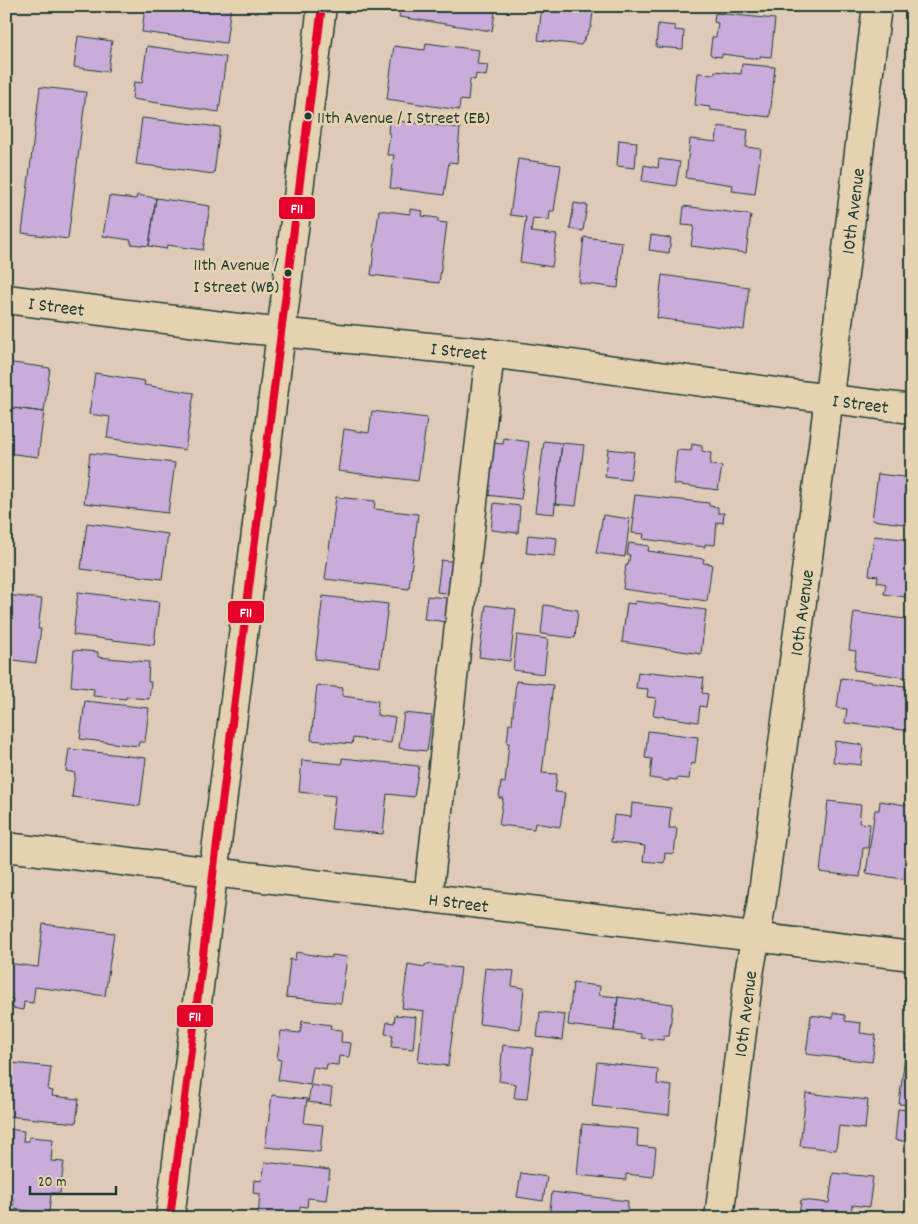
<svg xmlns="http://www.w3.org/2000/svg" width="918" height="1224" font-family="Dekko,sans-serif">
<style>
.building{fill:#c9acd9;stroke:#1f3d34}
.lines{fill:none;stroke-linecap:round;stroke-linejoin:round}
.minor-casing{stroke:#1f3d34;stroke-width:31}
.minor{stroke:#e5d2b0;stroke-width:28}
.bus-1-casing{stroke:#e5d2b0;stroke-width:11}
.bus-1{stroke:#e4002b;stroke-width:8}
.bus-dot{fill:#1f3d34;stroke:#e5d2b0;stroke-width:2}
.labels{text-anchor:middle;stroke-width:5;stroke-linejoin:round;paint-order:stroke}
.bus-label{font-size:18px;fill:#1f3d34;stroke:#e5d2b0;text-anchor:start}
.street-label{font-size:19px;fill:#1f3d34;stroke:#e5d2b0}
.line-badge{stroke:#e5d2b0;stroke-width:2}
.badge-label{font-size:14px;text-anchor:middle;font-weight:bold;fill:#fff}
</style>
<rect width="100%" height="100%" fill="#dfcab8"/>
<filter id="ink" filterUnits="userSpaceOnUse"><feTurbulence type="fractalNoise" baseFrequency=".02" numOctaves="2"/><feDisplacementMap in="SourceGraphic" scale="10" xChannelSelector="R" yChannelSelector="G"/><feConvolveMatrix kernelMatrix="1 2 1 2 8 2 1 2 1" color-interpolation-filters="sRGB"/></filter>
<g filter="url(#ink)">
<path class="building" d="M145,6H231L226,43L142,32Z
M401,6H496L492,31L399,17Z
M542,6H594L591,27L581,45L538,40Z
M715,13L775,19L771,57L760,56V59L722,54V57L713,56L710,54L712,37H716L718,23L714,22Z
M658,24L675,26V30L684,31L683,49L656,47Z
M78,36L112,41L108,72L74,67Z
M426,43L479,50L477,64L488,65L486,76L476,74L475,80L470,79L468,101L460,100L459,110L387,99L394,46L425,50Z
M147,46L226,57L219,112L132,99L134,82L142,83Z
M742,64L775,67L770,117L710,110V107L695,105L698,73L715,74V71L741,74Z
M40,87L86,92L68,239L22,233Z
M142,118L220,127L214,174L136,164Z
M389,120L460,128L457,163L449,162L444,195L390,188L394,155H387L390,133H388Z
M718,126L748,130L746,147L761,149L755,194L732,191L733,185L686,178L690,139L716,142Z
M619,140L637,142L635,168L617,166Z
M518,159L561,165L554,211H550L549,220L533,218L531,232L557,235L552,267L520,262L526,217L510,215Z
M659,159L680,162L676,186L642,181L644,165L658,168Z
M137,195L156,198L149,246L131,244V240L103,236L109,196L136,199Z
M156,198L210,206L203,250L167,245L166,249L149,246Z
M574,203L587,205L583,231L570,229Z
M684,206L751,215L746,253L691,246L694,226L682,225Z
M410,209L423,211L422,216L438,218V222L447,223L439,283L371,275L379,210L410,214Z
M651,235L671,238L669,253L649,250Z
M584,237L622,242L618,288L579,283Z
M662,275L749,287L744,330L657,318Z
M912,297V333H907Z
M6,362L50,368L44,412L6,407Z
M95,373L145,381L144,385L194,393L185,450L107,438L110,417L89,414Z
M6,407L44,412L38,457L6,453Z
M372,411L427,418L418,481L338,471L344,429L369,433Z
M504,438L529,442L521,499L486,495L492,443L503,444Z
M544,441L562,443L554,514L535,512Z
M562,443L584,445L576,506L555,504Z
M692,444L702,446V451L711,453L710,465L722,466L718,490L673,484L677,450L691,451Z
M608,449L634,452L630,480L605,477Z
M90,453L175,463L168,513L84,503Z
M878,474L912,478V525L872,520Z
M635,495L709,503V506L718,507V513H724L723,523L717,522L715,545L705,544V547L643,539L644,534L632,533L634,517L632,518Z
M336,497L375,501L374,509L418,514L409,589L325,579Z
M494,503L520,506L518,533L491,530Z
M603,515L630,519L625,557L596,553Z
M87,523L168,534L162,579L81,569Z
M528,535L557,538L555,556L526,553Z
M874,536L912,540V598L884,594L886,584L877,582L878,576L869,575Z
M629,543L649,546L648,551L704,559L703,563L712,564L707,601L623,589L626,565H628L630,555H627Z
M441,560L458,562L453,594L437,592Z
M78,592L159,602L154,645L73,635Z
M6,595L42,599L38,629H41L36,663L6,659Z
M323,596L388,604L380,667L315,659Z
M427,596L457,599L455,623L424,619Z
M635,601L706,610L701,654L622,642L627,603L635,604Z
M486,605L516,609L510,661L479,657Z
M544,605L578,610L575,638L541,634Z
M854,612L912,620V660L909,678L854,670L856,651L849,650Z
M517,635L548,639L544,674L513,670Z
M74,650L98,652V657L149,662L148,682H151L149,699L126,697V699L93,696L94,689L71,686Z
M638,672L650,674V672L704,678L702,693L708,694L706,707L700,706L698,722L653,715L656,698L647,697L648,689L636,688Z
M841,678L912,687V731L845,723L847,709L837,708Z
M516,681L553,685L542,773L557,774L555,792L565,793L560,827L535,823L534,829L499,825L503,798H499L501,782L505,783L509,743H507L509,724H512Z
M317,685L343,688L342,696L378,701L377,715L395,718L391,743L353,738L352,744L311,740Z
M85,701L149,708L145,742H139L138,746L80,739Z
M404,713L432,716L427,751L399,748Z
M648,731L698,737L695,764L691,763L689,779L677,778V780L669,779V781L650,778L652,759L645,758Z
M835,741L863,745L861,765L833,762Z
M69,749L146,758L140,806L72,797L75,773L66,771Z
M342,758L419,766L414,797L387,794L383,834L331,829L335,796L299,792L302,760L342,764Z
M828,801L861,805L859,823L870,824L868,848H863L860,877L820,872Z
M880,801L912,806V852L908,880L866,873L875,810H879Z
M632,803L671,808L669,828H677L674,854L665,853L664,863L643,861L645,846L611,842L614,815L631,817Z
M43,924L114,933L105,996L35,987L33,1003L24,1002L23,1010L12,1008L13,999L6,998V963L38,967Z
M296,952L331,958L332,955L347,957L341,1003L286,997L290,959L295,960Z
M408,964L425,967L426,964L461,968L448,1066L418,1062L424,1011L402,1008Z
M485,968L514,971L512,986L524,988L520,1029L479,1024Z
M573,983L600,986L599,995L618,997L614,1031L568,1025Z
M618,997L673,1004L669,1036H664L663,1040L641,1038V1034L614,1031Z
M540,1012L565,1015L562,1040L537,1037Z
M833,1013L845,1015V1021L861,1023L860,1033L876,1035L872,1062L806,1054L811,1015L833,1018Z
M395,1015L416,1017L413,1049L391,1047L393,1035L385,1034L387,1022L394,1023Z
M302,1021L331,1025L330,1029L342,1030L341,1042L351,1043L349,1057L339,1056L338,1065L327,1064L326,1069L313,1067L310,1085L278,1080L281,1060L277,1059L281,1031L300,1033Z
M908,1031H912V1105L899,1104Z
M503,1045L533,1048L527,1099L514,1098L516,1084L499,1081Z
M597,1062L658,1069L657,1084L672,1086L669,1115L592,1106Z
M13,1063L51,1067L48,1090L53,1091L52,1096L79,1099L76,1123L7,1116L6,1065L13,1066Z
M311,1085L332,1088L330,1105L308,1102Z
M806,1093L868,1100L865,1129L839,1126L836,1150L800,1146Z
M272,1095L307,1099L304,1123L323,1125L320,1152L265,1147Z
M898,1109L912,1110L911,1142L895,1140Z
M582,1124L638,1129L637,1146L656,1148L653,1177L626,1174V1180L577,1175Z
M7,1129L24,1131L23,1141H29V1137L53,1139L51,1161L64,1162L60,1193H51L49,1213L13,1209L14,1200L6,1199Z
M265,1162L330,1170L326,1200L308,1198L307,1207L300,1206L299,1218L258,1217L260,1194L253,1193L254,1180L262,1181Z
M521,1173L547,1177L543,1201L517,1197Z
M833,1173L873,1177L869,1207L852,1205L851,1218H799L801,1200L829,1203Z
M552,1192L628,1201L626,1218H549Z"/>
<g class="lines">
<defs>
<g id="minor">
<path id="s1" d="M6,299L238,328L490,353L776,392L912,409"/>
<path id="s2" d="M6,847L912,956"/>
<path d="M428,898L490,353"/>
<path d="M170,1218L322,6"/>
<path id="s3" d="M719,1218L749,974L762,900L823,445L877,6"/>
</g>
</defs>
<use href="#minor" class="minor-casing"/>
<use href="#minor" class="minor"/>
<defs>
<path id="bus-1" d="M170,1218L322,6"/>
</defs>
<use href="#bus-1" class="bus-1-casing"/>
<use href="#bus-1" class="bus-1"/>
</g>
</g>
<g class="bus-dot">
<circle cx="308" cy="116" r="4.5"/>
<circle cx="288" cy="273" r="4.5"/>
</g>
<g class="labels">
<g class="bus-label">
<text x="317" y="123">11th Avenue / I Street (EB)</text>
<text x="279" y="270" text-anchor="end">11th Avenue /<tspan x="279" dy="22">I Street (WB)</tspan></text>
</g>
<g class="street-label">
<text dy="7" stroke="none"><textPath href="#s3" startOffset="1016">10th Avenue</textPath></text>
<text dy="7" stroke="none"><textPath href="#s1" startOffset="51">I Street</textPath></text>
<text dy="7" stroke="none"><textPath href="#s1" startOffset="456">I Street</textPath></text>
<text dy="7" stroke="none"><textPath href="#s1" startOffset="861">I Street</textPath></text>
<text dy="7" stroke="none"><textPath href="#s3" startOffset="611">10th Avenue</textPath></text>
<text dy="7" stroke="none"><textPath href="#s2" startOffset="456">H Street</textPath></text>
<text dy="7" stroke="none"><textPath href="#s3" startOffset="206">10th Avenue</textPath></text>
</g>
</g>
<g class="line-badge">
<rect x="278" y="196" width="38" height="24" rx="5" fill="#e4002b"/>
<rect x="227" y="600" width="38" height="24" rx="5" fill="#e4002b"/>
<rect x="176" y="1004" width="38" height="24" rx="5" fill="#e4002b"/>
</g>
<g class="badge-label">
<text x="297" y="213">F11</text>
<text x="246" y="617">F11</text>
<text x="195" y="1021">F11</text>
</g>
<rect width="918" height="1224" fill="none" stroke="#e5d2b0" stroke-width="25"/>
<rect x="12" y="12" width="893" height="1199" fill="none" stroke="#1f3d34" stroke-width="2" filter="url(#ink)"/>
<path d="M30 1186v8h86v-8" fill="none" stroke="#1f3d34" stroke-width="2.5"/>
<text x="38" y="1186" font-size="15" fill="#1f3d34" stroke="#e5d2b0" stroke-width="4" paint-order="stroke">20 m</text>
</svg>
